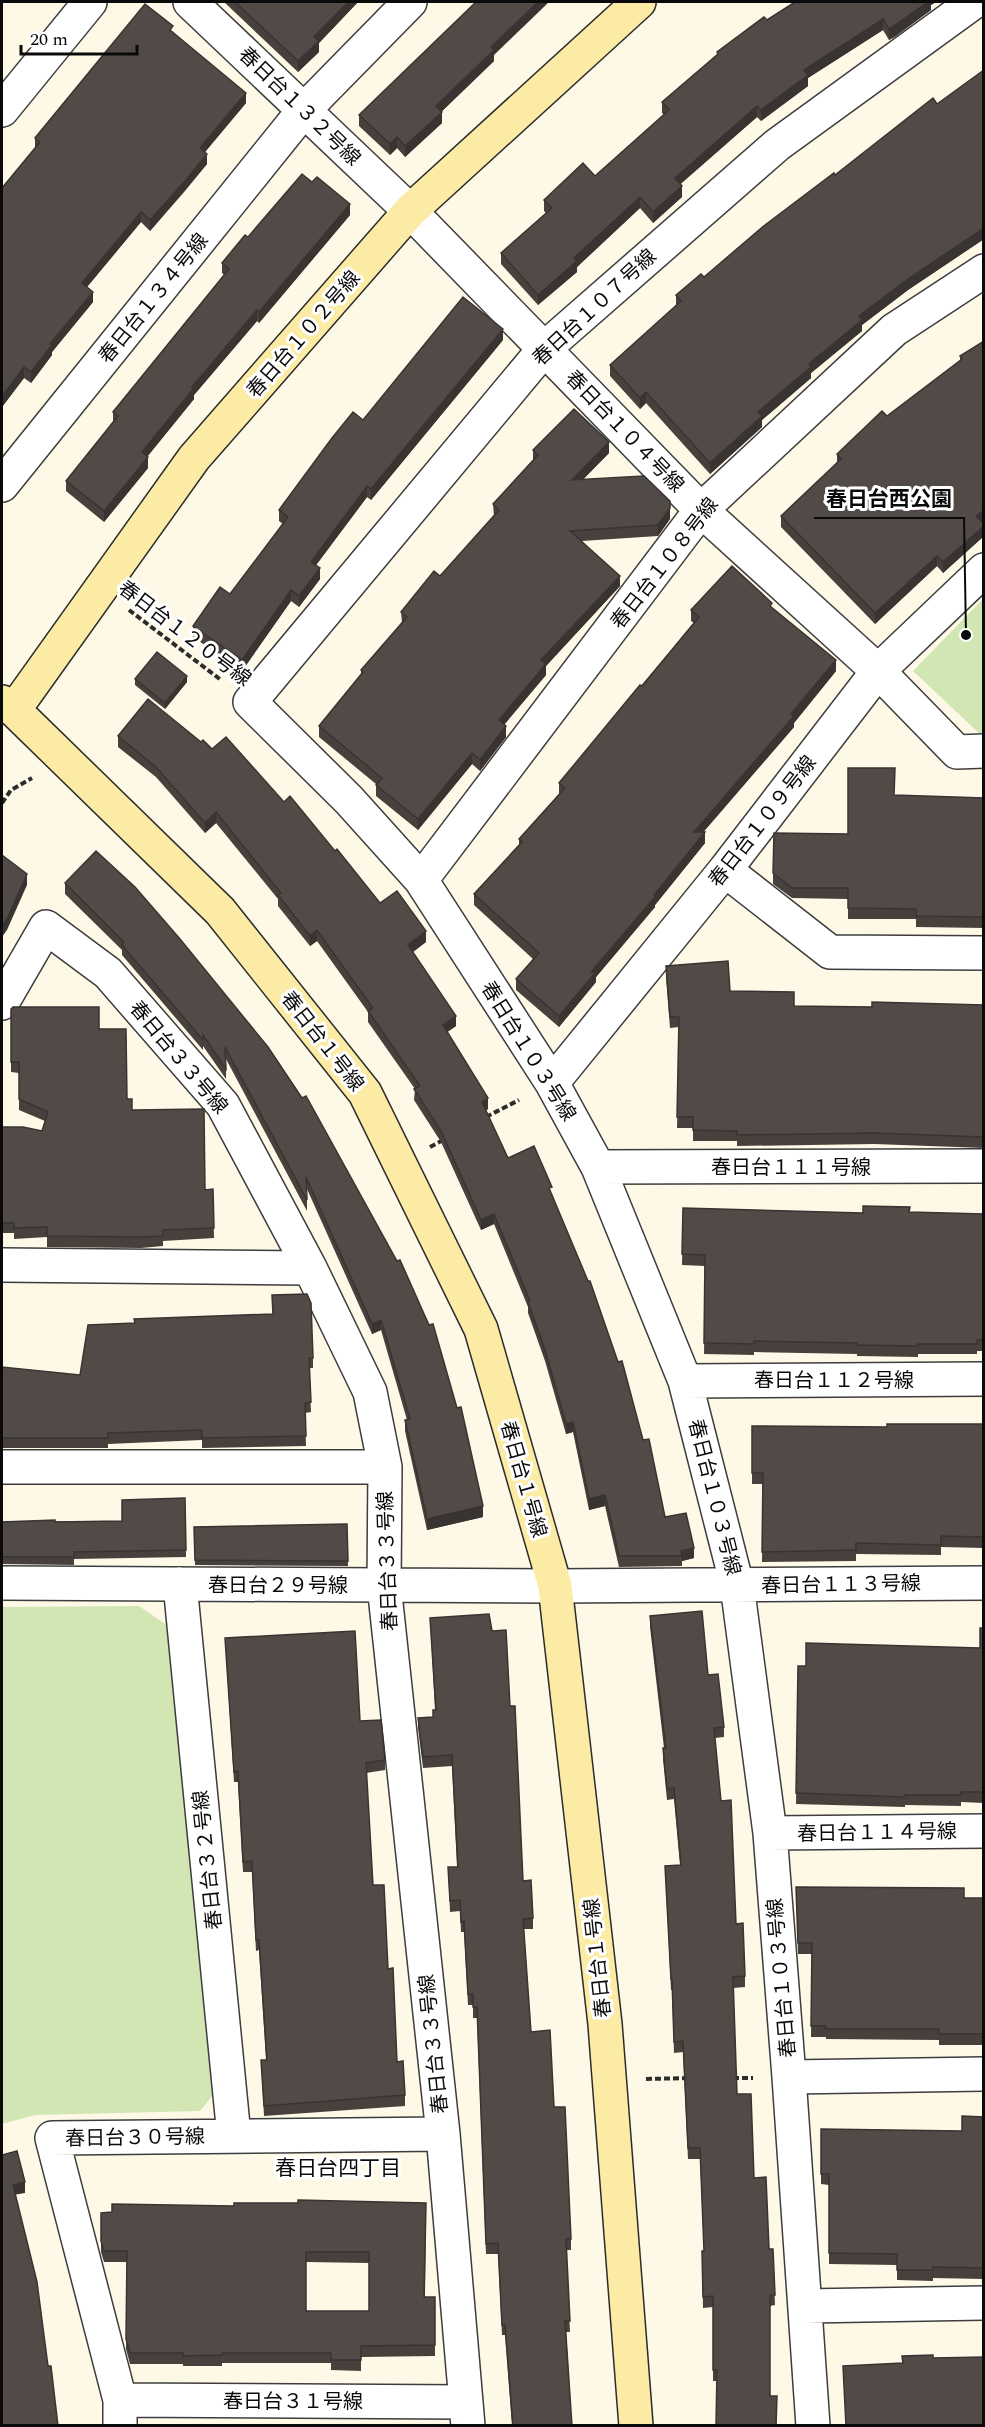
<svg xmlns="http://www.w3.org/2000/svg" width="985" height="2427" font-family="Spectral,'Noto Sans JP',serif">
<style>
.green{fill:#d2e6b4}
.lines{fill:none;stroke-linecap:round;stroke-linejoin:round}
.street-casing{stroke:#3d3d3d;stroke-width:36}
.secondary-casing{stroke:#2c2c2c;stroke-width:36}
.path{stroke:#2c2c2c;stroke-width:4;stroke-dasharray:6 3;stroke-linecap:butt}
.street{stroke:#fff;stroke-width:33}
.secondary{stroke:#fceba4;stroke-width:33}
.wall{fill:#47403d;fill-rule:evenodd}
.shaded-wall{fill:#393432}
.building{fill:#524a47;stroke:#393432;stroke-width:1.5;fill-rule:evenodd}
.labels{text-anchor:middle;stroke-width:6;stroke-linejoin:round;paint-order:stroke}
.street-label{font-size:20px;fill:#0a0a0a;stroke:#fff}
.neighbourhood-label{font-size:21px;fill:#0a0a0a;stroke:#fff}
.leader{fill:none;stroke:#0a0a0a;stroke-width:2}
.callout-dot{fill:#0a0a0a;stroke:#fff;stroke-width:2}
.callout-label{font-size:21px;text-anchor:middle;font-weight:bold;fill:#0a0a0a;stroke:#fff;stroke-width:6;stroke-linejoin:round;paint-order:stroke}
</style>
<rect width="100%" height="100%" fill="#fef8e7"/>
<path class="green" d="M983,599L984,734H980L913,671Z
M139,1606L174,1630L214,2094L200,2111L35,2115L2,2124V1607Z"/>
<g class="lines">
<defs>
<path id="street" d="M190,2L410,211L701,510L878,671L957,752L984,751
M2,110L90,2
M2,485L304,110L410,2
M725,870L830,952L984,953
M421,880L701,510L894,330L984,271
M2,1003L46,927L108,973L223,1105L310,1268L370,1392L385,1467L384,1585L443,2134L468,2426
M552,1083L725,870L878,671L984,570
M598,1167L984,1166
M2,1265L310,1268
M685,1381L984,1379
M2,1467H385
M2,1583L555,1586L984,1583
M180,1584L234,2136
M770,1833L984,1831
M789,2077L984,2074
M805,2306L984,2303
M120,2400L466,2402
M120,2426V2400L52,2138L443,2134
M813,2426L789,2077L770,1833L737,1585L685,1381L598,1167L552,1083L421,880L349,800L250,702L545,348L777,145L974,2"/>
<path id="secondary" d="M2,702L14,710L220,911L365,1093L481,1329L555,1586L605,2024L636,2426
M14,710L194,458L410,211L639,2"/>
</defs>
<use href="#street" class="street-casing"/>
<use href="#secondary" class="secondary-casing"/>
<path class="path" d="M129,610L221,680
M2,803L11,790L32,778
M486,1117L519,1100
M430,1147L445,1139
M733,2078H753
M646,2079L690,2078"/>
<use href="#street" class="street"/>
<use href="#secondary" class="secondary"/>
</g>
<path class="wall" d="M224,2H358L319,43V52L298,72Z
M795,2H936L931,5V10L895,37L889,40L883,30L808,78V86L761,121L757,117L680,184L682,197L653,223L640,208L577,267V272L538,305L501,264V253L546,213L544,211V200L595,176L664,115L662,113V102L717,55V52Z
M173,32L246,103L205,152L207,164L185,191L150,231L141,222L87,287L93,302L52,352V355L31,383L24,378L2,407V188L35,148V138Z
M494,55V61L441,112L442,123L405,157L397,148L390,155L359,126V115Z
M835,175L984,239L908,290L862,325V331L811,373V378L762,420V427L710,474L646,403L640,409L610,376V365L676,306V295L704,277Z
M350,215L259,323L257,321L194,395V399L147,457L148,468L104,522L66,491V481L113,423V412L224,275L222,273V263L248,237Z
M503,340L371,500L367,497L316,565L320,579L299,607L291,601L242,671L193,637V626L230,594L283,524L279,521V510L363,420Z
M984,341L982,522L984,524V536L943,573L937,566L875,624L781,527V516L837,463V454L960,361V356Z
M533,450L609,453L583,479L670,519L658,536L582,541L620,586L546,666V675L504,724L506,737L480,771L472,764L418,830L376,796V784L319,737V726L361,676V670L402,623L401,612L440,576L494,516L493,504L533,460Z
M772,609L836,671L794,723V727L703,832L705,843L655,905V907L596,977V982L559,1027L516,990V979L533,959L474,905V894L519,845V839L559,794V783L694,623L691,621V610Z
M135,679L187,682L165,709L135,685Z
M118,736L201,742L284,802L335,851L380,903L426,942L412,952L456,1026L447,1032L488,1109L486,1110L508,1158L552,1194L643,1440L665,1517L694,1558L682,1561V1566L619,1567L605,1506L589,1510L573,1432L566,1434L545,1361L528,1313V1307L494,1224L481,1230L441,1142L414,1100L415,1089L368,1022V1012L317,941L310,946L278,906V899L216,823L205,833L156,777L118,747Z
M894,795L984,798V928L916,927V919H848V899L792,898L773,884V873L848,834Z
M65,883L268,1047L483,1517L427,1530L405,1431V1420H407L381,1330L372,1334L307,1189V1211L226,1059V1079L203,1046V1050L122,955V950L65,894Z
M666,966L730,991L794,1006L872,1007L984,1005V1148L874,1144L737,1146V1141H693V1128H677L679,1027L670,1028L666,977Z
M11,1009L99,1029L132,1110L205,1190L213,1189L214,1238L163,1241V1246L141,1248L47,1247V1237L14,1239V1233H2V1127L42,1131L45,1121L19,1110V1073L11,1072Z
M683,1208L863,1213L984,1214V1351H977V1354H918V1357L857,1356V1354L754,1352V1355L704,1354L705,1266L682,1265Z
M313,1358V1368H309L311,1412L305,1413L306,1446L202,1448V1440L108,1444V1448H2V1367L80,1375Z
M984,1424V1548L941,1547V1555L856,1554V1561L762,1562L763,1484H752V1426L887,1427Z
M185,1498L186,1557L74,1559V1565L2,1564V1522L122,1521Z
M347,1524L348,1566L195,1565L194,1527Z
M650,1616L708,1675L724,1727V1737L715,1738L721,1801L736,1924L745,1976V1987L733,1988L737,2094L769,2249H773L775,2305L770,2306V2396L777,2426L717,2381H713V2307L703,2308L702,2251H704L700,2159H688L683,2052L674,2053L672,1990H671L665,1866L680,1865L674,1799L667,1800L663,1759V1748H664L650,1627Z
M430,1618L492,1631L510,1706L523,1881L533,1918V1929H524L531,2032L554,2107L571,2239V2250H566L570,2332H566L572,2426H512L505,2335H502L498,2254H486L477,2018H473V2005H468L464,1932H461L460,1911L450,1912L448,1867H457L452,1766L423,1768L418,1728V1718L433,1717L435,1710Z
M984,1628V1803L961,1802V1806L905,1805V1807L796,1804L798,1666H806L980,1648Z
M225,1638L360,1721L385,1760V1770L366,1773L373,1885L388,1969L397,2062L405,2095V2106L264,2116L261,2060H266L259,1950L256,1951L252,1872H243L238,1782H234Z
M796,1887L964,1898H984V2045H939V2040L826,2039V2037H811L812,1954H798Z
M984,2117V2279L933,2278V2281L897,2280V2265L829,2264V2185L821,2184V2129L962,2131Z
M426,2203L425,2297H435V2356L361,2357V2371L331,2370V2363H222V2366H183V2364H130L126,2349L127,2262H104L101,2252V2213L234,2206ZM306,2262L369,2263V2311H306Z"/>
<path class="shaded-wall" d="M348,2H358L319,43V52L298,72V61L314,37Z
M538,2H549L494,55V61L436,117V106L491,47Z
M928,2H936L931,5V10L889,40V29Z
M883,19V30L808,78V86L761,121V110L804,70Z
M246,93V103L200,158V148Z
M757,106V117L675,189V178Z
M442,112V123L405,157V146Z
M397,137V148L390,155V144Z
M207,154V164L150,231V220Z
M682,186V197L653,223V212Z
M640,197V208L577,267V272L538,305V295L574,258Z
M350,204V215L259,323V312Z
M141,212V222L82,293V283Z
M984,228V239L908,290L862,325V331L811,373V378L762,420V427L710,474V463L758,412L859,316L908,279Z
M93,292V302L52,352V355L31,383V372L50,344Z
M257,310V321L194,395V399L142,463V452L192,387Z
M503,329V340L371,500V489Z
M24,367V378L2,407V396Z
M646,392V403L640,409V398Z
M609,442V453L572,491V480Z
M148,457V468L104,522V511Z
M367,486V497L311,572V562Z
M670,508V519L658,536V525Z
M984,510V521L976,527V516Z
M984,526V536L943,573V562Z
M937,556V566L875,624V613Z
M320,568V579L299,607V596Z
M620,576V586L546,666V675L499,731V720L541,660Z
M291,590V601L242,671V660Z
M836,660V671L794,723V727L694,843V832Z
M187,676V682L165,709V703Z
M506,726V737L480,771V760Z
M472,753V764L418,830V819Z
M216,812V823L205,833V823Z
M705,832V843L655,905V907L596,977V982L559,1027V1016L591,972Z
M27,874V885L7,930L2,937V927Z
M317,930V941L310,946V936Z
M426,931V942L408,956V945Z
M456,1016V1026L443,1035V1025Z
M488,1098V1109L482,1113V1102Z
M494,1214V1224L481,1230V1220Z
M381,1320V1330L372,1334V1324Z
M573,1422V1432L566,1434V1424Z
M605,1495V1506L589,1510V1499Z
M483,1506V1517L427,1530V1519Z
M694,1548V1558L682,1561L681,1551Z
M25,2182V2193L13,2195V2185Z"/>
<path class="building" d="M235,2H348L314,37L319,41L298,61Z
M476,2H538L491,47L494,50L436,106L442,112L405,146L397,137L390,144L359,115Z
M795,2H928L889,29L883,19L804,70L808,75L761,110L757,106L675,178L682,186L653,212L640,197L574,258L577,261L538,295L501,253L552,208L544,200L583,163L595,176L669,110L662,102L718,54L717,52L764,17L767,20Z
M145,4L173,26L170,30L246,93L200,148L207,154L185,181L150,220L141,212L82,283L93,292L50,344L52,345L31,372L24,367L2,396V188L40,142L35,138Z
M984,70V228L908,279L859,316L862,320L809,364L811,367L758,412L762,416L710,463L646,392L640,398L610,365L681,301L676,295L701,274L704,277L765,225L834,173L835,175L933,98L937,104Z
M302,174L312,182L317,177L350,204L259,312L257,310L192,387L194,388L142,452L148,457L104,511L66,481L118,416L113,412L229,269L222,263L245,235L248,237Z
M463,297L503,329L371,489L367,486L311,562L320,568L299,596L291,590L242,660L193,626L220,587L230,594L288,517L279,510L332,438L353,412L363,420Z
M984,341V510L976,516L984,524V526L943,562L937,556L875,613L781,516L841,459L837,454L882,411L887,416L962,359L960,356Z
M574,409L609,442L572,480L644,476L670,501V508L658,525L570,531L620,576L541,660L546,664L499,720L506,726L480,760L472,753L418,819L376,785L382,778L319,726L363,672L361,670L407,617L401,612L434,571L440,576L499,510L493,504L538,455L533,450Z
M732,566L772,603L770,606L836,660L791,714L794,716L694,832H705L654,895L655,897L591,972H596L559,1016L516,979L539,953L474,894L522,842L519,839L565,788L559,783L640,685L642,686L699,617L691,610Z
M157,652L187,676L165,703L135,679Z
M148,699L201,742L203,740L212,749L226,737L284,802L290,796L335,851L337,849L380,903L397,891L426,931L408,945L456,1016L443,1025L488,1098L482,1102L508,1158L534,1146L552,1187L549,1188L588,1281H590L618,1362L622,1361L643,1440L649,1439L665,1517L686,1513L694,1548L681,1551L682,1556H619L605,1495L589,1499L573,1422L566,1424L545,1350L528,1302L530,1301L494,1214L481,1220L441,1131L414,1089L420,1086L368,1011L373,1008L317,930L310,936L278,895L281,893L216,812L205,823L156,767L118,736Z
M848,768H895L894,795L984,798V917L916,916V909L848,908V888H792L773,873L774,833L848,834Z
M96,851L135,887L180,939L268,1047L302,1098L306,1096L397,1261L400,1260L429,1325L433,1324L457,1408L461,1407L483,1506L427,1519L405,1420L410,1419L381,1320L372,1324L306,1177L307,1200L225,1047L226,1069L203,1035V1040L122,945L124,942L65,883Z
M2,855L27,874L7,919L2,927Z
M728,961L730,991L794,992V1006L872,1007V1002L984,1005V1137L874,1133L737,1135V1131L693,1130V1117H677L679,1017H670L666,966Z
M13,1007H99V1029H126L127,1099H132V1110L204,1109L205,1190L213,1189L214,1228L163,1230V1236L141,1237L47,1236V1227L14,1228V1223H2V1127H23L42,1131L48,1112L19,1099V1062H11V1009Z
M863,1206L910,1207L909,1212L984,1214V1340H977V1344H918V1346L857,1345V1343L754,1341V1344L704,1343L705,1255L682,1254L683,1208L863,1213Z
M307,1294L311,1303L313,1358H309L311,1402L305,1403L306,1436L202,1438V1430L108,1433V1438H2V1367L80,1375L88,1325L135,1323L134,1319L273,1314L272,1295Z
M887,1424H984V1537L941,1536V1545L856,1543V1550L762,1552L763,1473H752V1426L887,1427Z
M185,1498L186,1550L74,1552V1557H2V1522L55,1520V1522L122,1521V1500Z
M347,1524L348,1561L195,1560L194,1527Z
M702,1611L708,1675L718,1674L724,1727L714,1728L721,1801L731,1800L736,1924L743,1923L745,1976L733,1977L737,2094H751L754,2178L766,2177L769,2249H773L775,2295H770V2396H777L776,2426H716L717,2370H713V2296L703,2297L702,2251H704L700,2148H688L683,2041L674,2042L672,1979H671L665,1866L681,1865L674,1788L667,1789L663,1748H666L650,1616Z
M489,1614L492,1631L506,1630L510,1706H515L523,1881L531,1880L533,1918L523,1919L531,2032L550,2030L554,2107H565L571,2239H566L570,2321H565L572,2426H513L505,2325H502L498,2243L486,2244L477,2007H473V1994H468L464,1921L461,1922L460,1900L450,1901L448,1867H458L452,1755L423,1757L418,1718L433,1717V1710H436L430,1618Z
M980,1628H984V1792H961V1795H905V1797L796,1793L798,1666H806V1643L980,1648Z
M355,1631L360,1721L381,1720L385,1760L366,1763L373,1885H384L388,1969L393,1968L397,2062L403,2061L405,2095L264,2106L261,2060H267L259,1940H256L252,1861L243,1862L238,1771L234,1772L225,1638Z
M796,1887L964,1888V1898H984V2034H939V2029H826V2026H811L812,1943H798Z
M962,2116L984,2117V2268L933,2267V2270H897V2254L829,2253V2174H821V2129L962,2131Z
M17,2151L25,2182L13,2185L37,2282L48,2366H51L58,2426H2V2155Z
M298,2200L426,2203L424,2297H435V2345L361,2346V2360H331V2353H222V2355L183,2356V2353H130L126,2339L127,2251H104L101,2241V2213L112,2212V2204L234,2206V2203H298ZM306,2252H369V2311H306Z
M933,2355V2358L984,2357V2426H846L843,2366L903,2363L902,2356Z"/>
<g class="labels">
<g class="street-label">
<text transform="translate(300 106) rotate(44)" y="7">春日台１３２号線</text>
<text transform="translate(153 298) rotate(-51)" y="7">春日台１３４号線</text>
<text transform="translate(594 307) rotate(-43)" y="7">春日台１０７号線</text>
<text transform="translate(303 334) rotate(-49)" y="7">春日台１０２号線</text>
<text transform="translate(625 431) rotate(46)" y="7">春日台１０４号線</text>
<text transform="translate(664 563) rotate(-52)" y="7">春日台１０８号線</text>
<text transform="translate(185 633) rotate(37)" y="7">春日台１２０号線</text>
<text transform="translate(762 821) rotate(-52)" y="7">春日台１０９号線</text>
<text transform="translate(323 1041) rotate(52)" y="7">春日台１号線</text>
<text transform="translate(529 1051) rotate(58)" y="7">春日台１０３号線</text>
<text transform="translate(179 1057) rotate(50)" y="7">春日台３３号線</text>
<text x="791" y="1174">春日台１１１号線</text>
<text x="834" y="1387">春日台１１２号線</text>
<text transform="translate(524 1479) rotate(74)" y="7">春日台１号線</text>
<text transform="translate(715 1497) rotate(76)" y="7">春日台１０３号線</text>
<text transform="translate(387 1561) rotate(-92)" y="7">春日台３３号線</text>
<text transform="translate(841 1584) rotate(-1)" y="7">春日台１１３号線</text>
<text x="278" y="1592">春日台２９号線</text>
<text transform="translate(877 1832) rotate(-1)" y="7">春日台１１４号線</text>
<text transform="translate(207 1860) rotate(-96)" y="7">春日台３２号線</text>
<text transform="translate(597 1958) rotate(-96)" y="7">春日台１号線</text>
<text transform="translate(781 1978) rotate(-95)" y="7">春日台１０３号線</text>
<text transform="translate(433 2044) rotate(-96)" y="7">春日台３３号線</text>
<text transform="translate(135 2137) rotate(-1)" y="7">春日台３０号線</text>
<text x="293" y="2408">春日台３１号線</text>
</g>
<g class="neighbourhood-label">
<text x="338" y="2175">春日台四丁目</text>
</g>
</g>
<path class="leader" d="M966 635L964 518H814"/>
<circle class="callout-dot" cx="966" cy="635" r="6"/>
<g class="callout-label">
<text x="889" y="506">春日台西公園</text>
</g>
<rect width="985" height="2427" fill="none" stroke="#0a0a0a" stroke-width="6"/>
<path d="M21 45v9h116v-9" fill="none" stroke="#0a0a0a" stroke-width="3"/>
<text x="30" y="45" font-size="18" fill="#0a0a0a" stroke="#ffffff" stroke-width="4.5" paint-order="stroke">20 m</text>
</svg>
